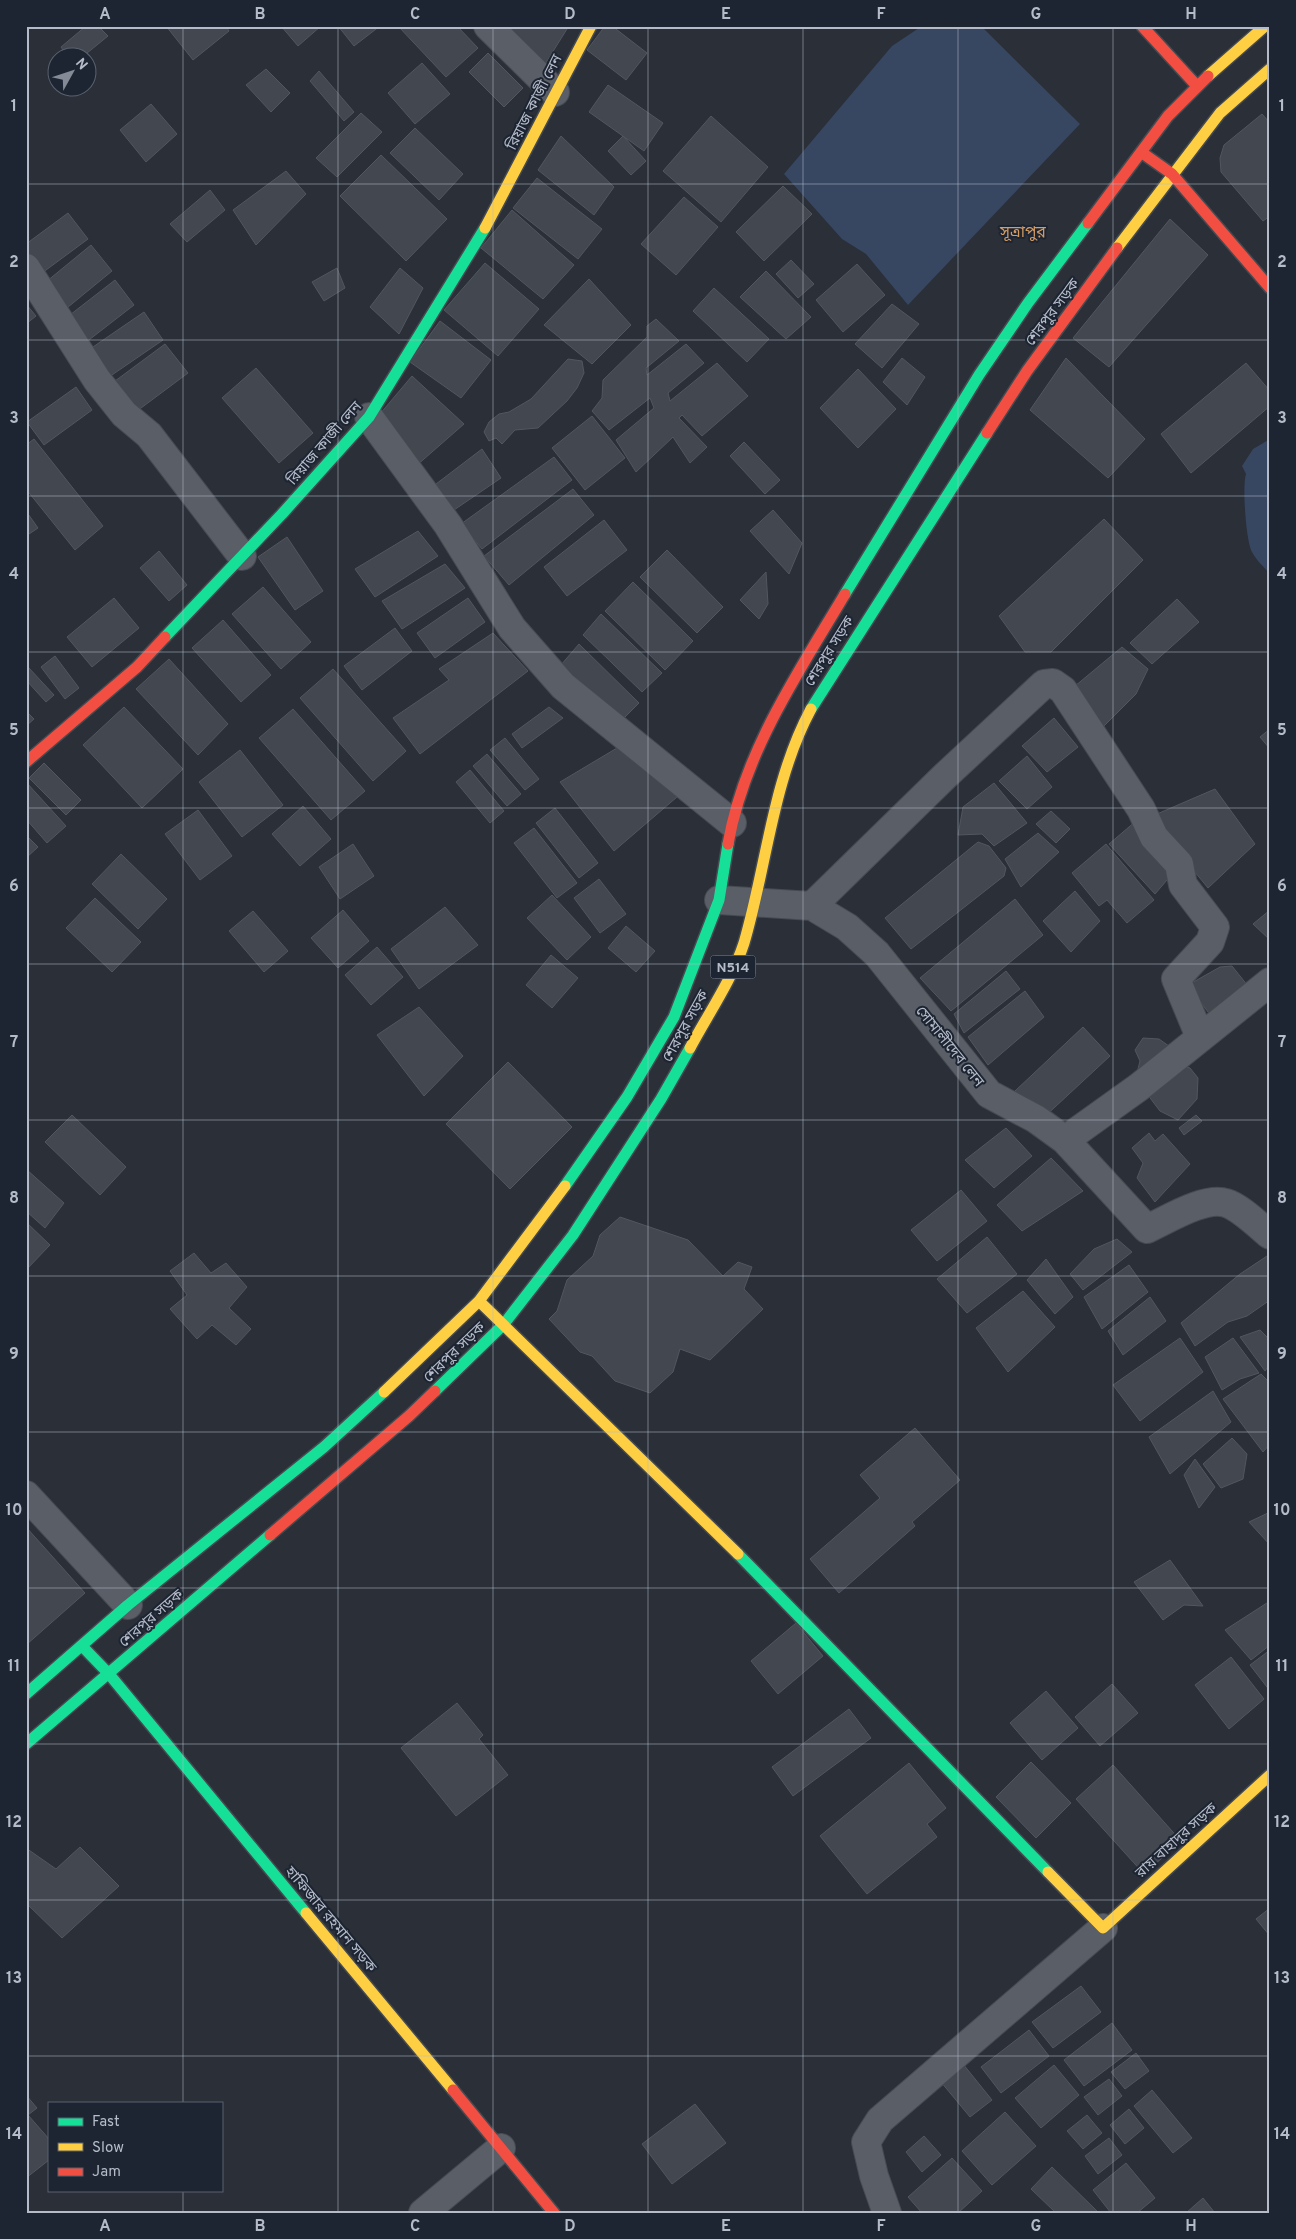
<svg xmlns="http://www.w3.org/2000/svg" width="1296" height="2239" font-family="Overpass,'Noto Sans Bengali',sans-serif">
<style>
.water{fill:#374661}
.building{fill:#43474f;stroke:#52575f}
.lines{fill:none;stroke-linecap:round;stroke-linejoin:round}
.street-casing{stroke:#464a51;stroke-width:30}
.fast-casing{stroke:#464a51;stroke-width:14}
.slow-casing{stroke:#464a51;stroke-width:14}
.jam-casing{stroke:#464a51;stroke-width:14}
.street{stroke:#5a5e66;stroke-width:28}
.fast{stroke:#16e098;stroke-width:11}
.slow{stroke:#ffcf43;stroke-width:11}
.jam{stroke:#f24e42;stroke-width:11}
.grid{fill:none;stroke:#b5bbc9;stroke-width:1;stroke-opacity:0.55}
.labels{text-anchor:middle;stroke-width:4;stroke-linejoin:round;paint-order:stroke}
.shield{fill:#1d2533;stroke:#878e9c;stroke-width:1}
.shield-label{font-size:14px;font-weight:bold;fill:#b5bbc9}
.street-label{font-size:15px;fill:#b5bbc9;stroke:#1d2533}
.neighbourhood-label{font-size:16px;fill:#d59c64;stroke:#1d2533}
.neatline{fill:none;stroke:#b5bbc9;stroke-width:2}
.grid-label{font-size:16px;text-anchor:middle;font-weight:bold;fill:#b5bbc9}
</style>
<rect width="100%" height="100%" fill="#2a2f38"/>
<path class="water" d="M922,26H981L1080,124L908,305L866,254L842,239L784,174L892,46Z
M1270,439V574C1264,567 1256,560 1252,552C1246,541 1242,486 1246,474L1242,466L1253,449Z"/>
<path class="building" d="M86,26H98L108,36L81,58H68L61,47Z
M166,26H226L229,31L193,60Z
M281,26H321L298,46Z
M338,26H380L354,46Z
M398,26H457L478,48L446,77Z
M495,26H564L567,29L542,69Z
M605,26H612L647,53L626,80L587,50Z
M488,53L523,88L504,107L469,72Z
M422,63L450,94L415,124L388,93Z
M266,69L290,93L271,112L246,85Z
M319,71L354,112L344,121L310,81Z
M608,85L663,123L644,151L589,112Z
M151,104L177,134L146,162L120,130Z
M361,113L382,132L337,177L316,158Z
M1262,114L1270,123V216L1263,221L1221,172L1220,158L1224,145Z
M711,116L768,167L721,222L663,171Z
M415,128L463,174L439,200L390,153Z
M561,136L614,187L594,215L538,170Z
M623,136L646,161L631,175L608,151Z
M381,155L447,219L406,261L340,196Z
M286,171L306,194L256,245L233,210Z
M537,178L602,229L578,259L513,208Z
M783,186L812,214L764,261L736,232Z
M210,190L225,210L187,242L170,224Z
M684,197L718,227L676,275L641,244Z
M512,210L574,265L543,299L481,248Z
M68,213L88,239L42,273L26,252V244Z
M1170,219L1208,255L1109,367L1073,338Z
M91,245L112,271L62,312L41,286Z
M791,260L814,284L798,298L776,274Z
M485,263L539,309L498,356L444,310Z
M857,264L885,295L843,332L816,300Z
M337,268L345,288L324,301L312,282Z
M400,268L423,288L399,334L370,307Z
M766,271L811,317L786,339L740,297Z
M589,279L631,325L592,364L544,325Z
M115,280L134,305L85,343L66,318Z
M714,288L769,339L747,362L693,311Z
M26,304L36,316L26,324Z
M892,304L919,324L882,368L855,344Z
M144,312L163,340L109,377L90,349Z
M656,319L679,341L646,368L647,375L686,344L704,363L668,393L670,401L717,363L748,396L702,436L682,415L679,418L707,447L690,463L673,437L636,472L616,440L654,408L650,398L609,430L592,411L602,398L603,380L647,337V326Z
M440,321L491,360L461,398L410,362Z
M165,344L188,373L133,414L111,384Z
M902,358L925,377L907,405L883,382Z
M1066,358L1145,439L1108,478L1030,410Z
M568,359L582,361L584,373L577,388L567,401L538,428L515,430L502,444L496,438L489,441L484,432L489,422L499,414L509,412L531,399Z
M1246,363L1270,391V406L1191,473L1161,434Z
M256,368L313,433L279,463L222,398Z
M858,369L896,409L858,448L820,408Z
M412,376L464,424L416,466L374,421Z
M76,387L92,410L44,445L27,422Z
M592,416L625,458L585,490L552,448Z
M34,439L103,526L75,550L26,489V445Z
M744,442L780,480L765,494L730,456Z
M482,449L501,478L454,510L436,484Z
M554,457L572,480L482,549L461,524Z
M573,489L594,515L509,585L484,556Z
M773,510L802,543L789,574L750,531Z
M26,511L38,528L26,536Z
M1104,519L1143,560L1051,652H1025L999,616Z
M604,520L627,550L567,596L544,567Z
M418,531L438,556L375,597L355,569Z
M287,537L323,591L295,610L258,557Z
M667,550L723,607L697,633L640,577Z
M159,551L187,585L169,601L140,568Z
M445,564L465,588L402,629L382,601Z
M766,572L768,604L759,619L740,600Z
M633,582L693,641L665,670L605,611Z
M263,587L311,642L281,669L232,614Z
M114,598L139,628L92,667L67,637Z
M468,598L485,622L435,658L417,633Z
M1177,599L1199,622L1152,664L1130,643Z
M601,614L662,673L642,692L583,635Z
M223,620L271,675L241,702L192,648Z
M395,628L412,651L362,690L344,666Z
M493,633L528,671L420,754L393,718L449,680L439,669Z
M579,644L639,703L619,723L560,666Z
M1122,647L1148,669L1136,694L1098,732L1069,691Z
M55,656L79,688L65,699L41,667Z
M169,659L228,724L198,755L136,689Z
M29,668L54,695L46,702L26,680V670Z
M333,669L406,751L373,781L300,698Z
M124,707L183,769L142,808L83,745Z
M549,707L563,718L522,748L512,734Z
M293,709L365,791L331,820L259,738Z
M26,711L34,719L26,726Z
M1054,718L1078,747L1047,772L1022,746Z
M1270,729V749L1260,737Z
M505,738L539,779L525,790L490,750Z
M617,748L677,797L614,851L560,782Z
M240,750L283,805L242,837L199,782Z
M487,754L521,794L507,806L473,766Z
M1027,756L1052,787L1027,809L999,781Z
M44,763L81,800L66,815L29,778Z
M470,770L504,811L490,823L456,782Z
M26,782L66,826L47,843L26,819Z
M994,783L1027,823L994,846L982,834L958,835L963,807Z
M1215,789L1255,844L1208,888L1150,817Z
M303,806L331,839L300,866L272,834Z
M555,808L598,863L579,878L536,823Z
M198,810L232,856L200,880L165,834Z
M1051,811L1070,829L1056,843L1036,824Z
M1136,821L1173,873L1155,894L1109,844Z
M534,828L577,883L557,898L514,843Z
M1038,833L1059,852L1021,887L1005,859Z
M26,835L38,847L26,858Z
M978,842L989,846L1006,868L1004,876L911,949L885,918Z
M353,844L374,876L340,899L319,867Z
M1106,844L1154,900L1127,923L1107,900L1099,906L1072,873Z
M121,854L167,899L138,929L92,884Z
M599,879L626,914L600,933L574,898Z
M1075,891L1100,921L1071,952L1043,921Z
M552,895L591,937L567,960L527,918Z
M95,898L141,942L112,972L66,928Z
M1015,899L1043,935L951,1011L920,978Z
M445,907L478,945L419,989L391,949Z
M343,910L369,941L338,968L311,938Z
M1270,910V940L1253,924Z
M253,911L288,951L264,972L229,931Z
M626,926L655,951L636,972L608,948Z
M377,947L403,977L371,1005L345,975Z
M551,955L578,978L552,1008L526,985Z
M1232,966L1252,991L1214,1020L1188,985L1220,967Z
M1006,971L1020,989L964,1033L954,1014Z
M1025,991L1044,1017L988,1065L968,1037Z
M419,1007L463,1056L424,1096L377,1035Z
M1083,1027L1110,1056L1041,1120L1015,1091Z
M1143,1038L1159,1039L1176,1051L1137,1073L1140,1061L1135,1050Z
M508,1062L572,1127L510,1189L446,1124Z
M1176,1064L1190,1068L1198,1078L1197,1099L1178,1120L1160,1111L1144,1090Z
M72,1115L126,1167L100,1195L45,1142Z
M1196,1115L1202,1121L1184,1135L1179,1128Z
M1006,1128L1032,1156L994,1188L965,1160Z
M1149,1133L1155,1141L1163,1134L1190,1164L1155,1202L1137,1178L1143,1163L1132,1148Z
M1051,1158L1083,1191L1022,1231L997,1205Z
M26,1169L64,1203L45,1228L26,1211Z
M961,1190L987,1221L937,1261L911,1230Z
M620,1217L688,1240L723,1276L738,1262L752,1267L744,1289L763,1309L710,1360L680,1349L673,1372L650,1393L615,1381L592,1356L580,1352L549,1319L557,1311L567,1280L593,1256L600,1235Z
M26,1222L50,1245L26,1270Z
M987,1237L1017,1274L967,1313L937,1279Z
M1117,1239L1132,1252L1083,1290L1070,1274L1094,1249Z
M194,1253L211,1273L226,1263L247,1287L229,1308L251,1329L236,1345L212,1325L197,1339L170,1309L187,1295L170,1271Z
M1270,1254V1300L1247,1316L1228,1322L1195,1346L1181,1323L1240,1274Z
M1046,1259L1073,1297L1055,1314L1027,1280Z
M1129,1265L1148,1292L1102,1329L1084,1297Z
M1023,1291L1055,1327L1008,1372L976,1328Z
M1150,1297L1166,1321L1123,1355L1108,1331Z
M1260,1330L1270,1340V1364L1265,1371L1240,1337Z
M1180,1338L1203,1372L1140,1421L1113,1385Z
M1233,1338L1259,1373L1240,1379L1222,1390L1205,1357Z
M1261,1374L1270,1383V1444L1263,1452L1223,1399Z
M1213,1391L1231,1422L1170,1474L1149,1437Z
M915,1428L960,1480L912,1522L915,1526L839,1593L810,1559L880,1498L860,1475Z
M1232,1438L1247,1454L1243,1479L1221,1488L1203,1464Z
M1195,1459L1215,1487L1199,1508L1184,1475Z
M1270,1512V1545L1249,1522Z
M26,1527L85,1593L26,1645Z
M1170,1560L1203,1606L1184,1605L1163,1620L1134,1582Z
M1270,1601V1645L1251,1660L1225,1630Z
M796,1623L823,1656L778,1694L751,1661Z
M1270,1650V1691L1250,1665Z
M1231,1657L1264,1699L1229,1729L1195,1685Z
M1112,1684L1138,1713L1100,1746L1075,1717Z
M1046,1691L1078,1728L1042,1760L1010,1723Z
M457,1703L483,1735L479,1739L508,1775L456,1816L401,1748Z
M849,1709L871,1738L793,1796L772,1767Z
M1031,1762L1071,1803L1036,1838L996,1797Z
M909,1763L946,1808L927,1824L937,1837L867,1894L820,1836Z
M1113,1765L1181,1841L1144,1874L1076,1799Z
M80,1847L119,1886L62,1938L26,1903V1848L56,1869Z
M1270,1908V1936L1256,1919Z
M1081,1986L1101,2012L1053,2048L1032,2022Z
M1112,2023L1132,2050L1084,2086L1064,2060Z
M1029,2030L1049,2056L1001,2093L981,2067Z
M1136,2053L1149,2071L1125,2089L1111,2072Z
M963,2064L992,2100L970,2117L941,2082Z
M1054,2065L1079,2095L1041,2128L1015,2098Z
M1109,2079L1122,2096L1098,2115L1084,2097Z
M1152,2090L1192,2138L1173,2153L1134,2106Z
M26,2095L37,2108L28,2115L49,2139V2160L26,2178Z
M695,2104L726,2143L672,2184L642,2144Z
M1129,2109L1144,2128L1125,2144L1110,2125Z
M1005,2112L1036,2146L992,2185L962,2151Z
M1087,2115L1102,2133L1083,2149L1067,2131Z
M924,2136L941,2155L922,2172L906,2152Z
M1109,2138L1122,2155L1098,2174L1085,2156Z
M952,2158L982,2191L958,2213H922L908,2197Z
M1126,2163L1155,2198L1137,2213H1111L1093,2190Z
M1052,2167L1099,2213H1056L1031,2189Z
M1203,2198L1215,2213H1186Z"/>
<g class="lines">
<defs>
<path id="street" d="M488,26L555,92
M26,268L97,380L124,414L149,435L242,556
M369,417L448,525L512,628L563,686L732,823
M719,900L812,906L847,927L877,954L989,1094L1036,1119L1065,1140L1147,1229C1167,1220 1205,1196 1226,1203C1240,1207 1259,1226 1270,1235
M812,906L945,776L1044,684L1053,683L1063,690L1141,809L1154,837L1179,864L1183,885L1215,927L1210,942L1176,979L1200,1037
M1065,1140L1139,1087L1270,982
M26,1495L128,1605
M423,2213L501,2148
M887,2213L874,2176L866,2142L880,2120L1103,1928"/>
<path id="fast" d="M845,594L979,375L1028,303L1088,223
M165,637L282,514L369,417L485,228
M811,709L987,433
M565,1186L627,1097L674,1017L719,900L728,844
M435,1391L504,1324L573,1235L661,1099L690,1048
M738,1554L1048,1872
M82,1646L109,1674L306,1913
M26,1694L128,1605L324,1447L384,1392
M26,1744L270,1535"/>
<path id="slow" d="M1208,76L1265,26
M485,228L591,26
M1117,248L1220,113L1270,69
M690,1048C708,1014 732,980 744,943C767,865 772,782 811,709
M479,1301L738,1554
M384,1392L479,1301L565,1186
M1048,1872L1103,1928L1270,1775
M306,1913L453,2090"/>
<path id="jam" d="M1142,26L1197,86
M1141,152L1172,174L1270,288
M1088,223L1168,116L1208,76
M987,433L1027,371L1117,248
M26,762L137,667L165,637
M728,844C744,752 798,673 845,594
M270,1535L409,1416L435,1391
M453,2090L554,2213"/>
</defs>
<use href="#street" class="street-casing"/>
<use href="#fast" class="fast-casing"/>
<use href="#slow" class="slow-casing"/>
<use href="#jam" class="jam-casing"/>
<use href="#street" class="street"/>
<use href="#fast" class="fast"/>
<use href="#slow" class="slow"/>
<use href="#jam" class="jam"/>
</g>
<path class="grid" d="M183,26V2103M338,26V2213M493,26V2213M648,26V2213M803,26V2213M958,26V2213M1113,26V2213M26,184H1270M26,340H1270M26,496H1270M26,652H1270M26,808H1270M26,964H1270M26,1120H1270M26,1276H1270M26,1432H1270M26,1588H1270M26,1744H1270M26,1900H1270M26,2056H1270M183,2190V2213"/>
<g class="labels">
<rect class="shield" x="710.5" y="955.5" width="45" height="23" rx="4"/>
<g class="shield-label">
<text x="733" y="972">N514</text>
</g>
<g class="street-label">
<text transform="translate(534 102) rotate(-63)" y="5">রিয়াজ কাজী লেন</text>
<text transform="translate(1052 312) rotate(-53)" y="5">শেরপুর সড়ক</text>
<text transform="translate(324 443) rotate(-49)" y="5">রিয়াজ কাজী লেন</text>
<text transform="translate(829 651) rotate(-58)" y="5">শেরপুর সড়ক</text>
<text transform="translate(685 1026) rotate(-61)" y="5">শেরপুর সড়ক</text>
<text transform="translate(950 1046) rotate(51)" y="5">সোমালীদেব লেন</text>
<text transform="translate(454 1352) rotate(-44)" y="5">শেরপুর সড়ক</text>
<text transform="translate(151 1618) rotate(-41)" y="5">শেরপুর সড়ক</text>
<text transform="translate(1176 1840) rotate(-42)" y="5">রায় বাহাদুর সড়ক</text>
<text transform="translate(331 1919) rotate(50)" y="5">হাফিজার রহমান সড়ক</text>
</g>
<g class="neighbourhood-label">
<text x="1023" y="237">সূত্রাপুর</text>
</g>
</g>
<rect width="1296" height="2239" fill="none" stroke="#1d2533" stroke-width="55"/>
<rect x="48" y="2102" width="175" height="90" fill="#1d2533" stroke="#5a616f"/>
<rect x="58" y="2118" width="25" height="8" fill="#16e098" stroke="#5a616f"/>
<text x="92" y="2126" font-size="15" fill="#b5bbc9">Fast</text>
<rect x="58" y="2143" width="25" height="8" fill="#ffcf43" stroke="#5a616f"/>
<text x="92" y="2152" font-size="15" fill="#b5bbc9">Slow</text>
<rect x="58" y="2168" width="25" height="8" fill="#f24e42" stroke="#5a616f"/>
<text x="92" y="2176" font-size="15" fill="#b5bbc9">Jam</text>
<g transform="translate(72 72) rotate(50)"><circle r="24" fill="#1d2533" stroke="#5a616f"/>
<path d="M0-4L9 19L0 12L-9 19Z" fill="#848a96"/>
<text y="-8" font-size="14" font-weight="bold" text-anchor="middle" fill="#b5bbc9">N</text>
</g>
<rect x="28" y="28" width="1240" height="2184" class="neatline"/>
<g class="grid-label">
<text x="105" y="19">A</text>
<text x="260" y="19">B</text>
<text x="415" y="19">C</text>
<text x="570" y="19">D</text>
<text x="726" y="19">E</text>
<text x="881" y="19">F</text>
<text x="1036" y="19">G</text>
<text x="1191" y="19">H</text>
<text x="14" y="111">1</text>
<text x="1282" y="111">1</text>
<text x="14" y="267">2</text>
<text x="1282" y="267">2</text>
<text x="14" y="423">3</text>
<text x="1282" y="423">3</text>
<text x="14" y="579">4</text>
<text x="1282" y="579">4</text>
<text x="14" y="735">5</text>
<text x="1282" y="735">5</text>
<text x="14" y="891">6</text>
<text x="1282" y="891">6</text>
<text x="14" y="1047">7</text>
<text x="1282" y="1047">7</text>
<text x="14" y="1203">8</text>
<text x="1282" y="1203">8</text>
<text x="14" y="1359">9</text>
<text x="1282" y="1359">9</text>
<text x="14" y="1515">10</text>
<text x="1282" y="1515">10</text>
<text x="14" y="1671">11</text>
<text x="1282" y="1671">11</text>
<text x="14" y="1827">12</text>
<text x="1282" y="1827">12</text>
<text x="14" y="1983">13</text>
<text x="1282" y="1983">13</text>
<text x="14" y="2139">14</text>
<text x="1282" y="2139">14</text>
<text x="105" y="2231">A</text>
<text x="260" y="2231">B</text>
<text x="415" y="2231">C</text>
<text x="570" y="2231">D</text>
<text x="726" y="2231">E</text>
<text x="881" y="2231">F</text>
<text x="1036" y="2231">G</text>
<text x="1191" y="2231">H</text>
</g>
</svg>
